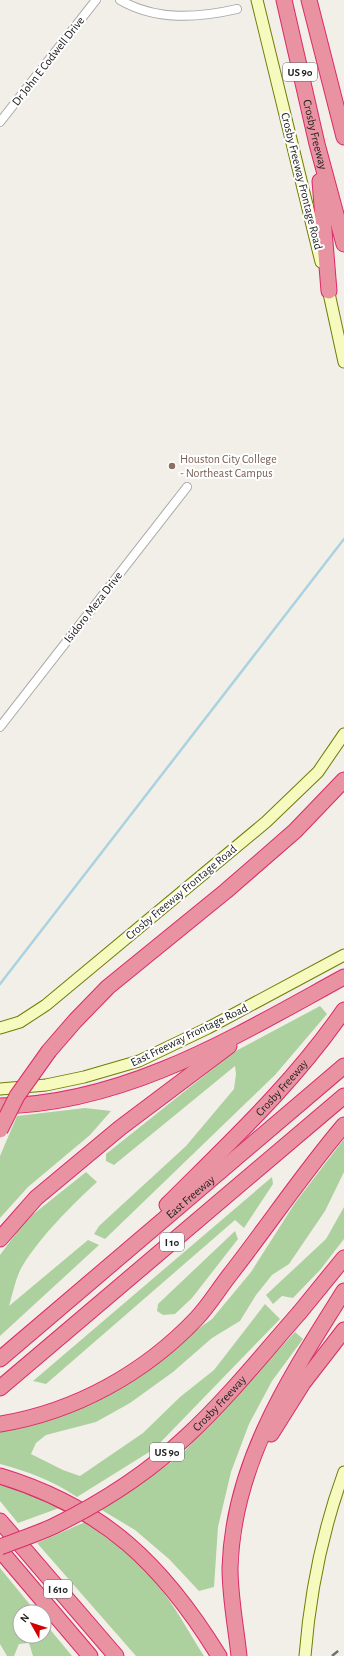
<svg xmlns="http://www.w3.org/2000/svg" width="344" height="1656" font-family="'Alegreya Sans',sans-serif">
<style>
.forest{fill:#add19e}
.lines{fill:none;stroke-linecap:round;stroke-linejoin:round}
.stream{stroke:#aad3df;stroke-width:2.5}
.street-casing{stroke:#a9a9a9;stroke-width:10}
.secondary-casing{stroke:#707d05;stroke-width:13}
.highway-casing{stroke:#dc2a67;stroke-width:17}
.street{stroke:#fff;stroke-width:8}
.secondary{stroke:#f7fabf;stroke-width:11}
.highway{stroke:#e892a2;stroke-width:15}
.rail{stroke:#707070;stroke-width:2.5;stroke-dasharray:8 8;stroke-linecap:butt}
.highway-bridge-casing{stroke:#dc2a67;stroke-width:17;stroke-linecap:butt}
.highway-bridge{stroke:#e892a2;stroke-width:15}
.education-dot{fill:#8d6e63;stroke:#fff;stroke-width:1.5}
.labels{text-anchor:middle;stroke-width:4;stroke-linejoin:round;paint-order:stroke}
.shield{fill:#fff;stroke:#646464;stroke-width:1}
.shield-label{font-size:11px;font-weight:bold;fill:#222}
.street-label{font-size:12px;fill:#222;stroke:#fff}
.education-label{font-size:12px;fill:#785e54;stroke:#fff;text-anchor:start}
</style>
<rect width="100%" height="100%" fill="#f2efe9"/>
<path class="forest" d="M320,1006L327,1014L275,1075L105,1239L94,1234L99,1226L186,1146L234,1089L236,1074L235,1066L114,1165L106,1161V1154L234,1052Z
M85,1108L111,1111L90,1135L28,1187L0,1218V1156L17,1116Z
M344,1139V1172L325,1211L289,1264L272,1275L256,1295L240,1321L212,1338L173,1372L130,1403L96,1422L46,1435L36,1443L31,1454L63,1470L80,1476L143,1433L180,1397L214,1370L265,1304L280,1319L154,1449L77,1497C51,1480 30,1472 0,1464V1428L28,1424L182,1340L212,1319L251,1272L295,1203Z
M86,1172L97,1182C71,1206 41,1236 23,1265C16,1276 13,1293 9,1306L88,1240L99,1245L0,1336V1255L26,1220Z
M272,1177L273,1184L244,1228L235,1220L46,1384L33,1381Z
M344,1207V1239L320,1270L293,1298L282,1296L273,1304L266,1295L326,1239Z
M235,1231L238,1239L192,1298L175,1314L163,1315L157,1311L158,1304Z
M295,1332L303,1339L272,1381L249,1424L231,1472L218,1527L214,1587L199,1591L169,1559L135,1530L100,1509L140,1485L181,1455Z
M0,1483L35,1493L62,1507L18,1523L0,1501Z
M85,1522C115,1543 145,1566 166,1596C180,1615 191,1636 204,1656H136L37,1543Z
M0,1568L36,1612H20V1636H44V1622L72,1656H33L29,1643L19,1644L14,1656H7L0,1644Z"/>
<g class="lines">
<path class="stream" d="M0,984L344,539"/>
<defs>
<path id="street" d="M120,0C156,21 198,18 237,9
M0,122L96,0
M0,727L187,487"/>
<path id="secondary" d="M257,0L321,262
M327,284L344,362
M0,1028L20,1022L46,1005L266,822L318,772L344,734
M0,1089L46,1085L84,1077L139,1061L208,1028L344,955
M305,1656C310,1593 322,1532 344,1472"/>
<g id="highway">
<path id="s1" d="M284,0L317,144L344,244"/>
<path d="M309,0L344,137"/>
<path d="M320,181L329,291"/>
<path d="M49,1051L75,1021L108,987L226,891L295,831L344,780"/>
<path d="M0,1106C126,1104 236,1036 344,977"/>
<path id="s2" d="M167,1205C229,1143 294,1083 344,1010"/>
<path d="M0,1239L36,1198L120,1128L229,1046"/>
<path d="M300,1312L344,1258"/>
<path id="s3" d="M0,1359L344,1066"/>
<path d="M0,1388L344,1096"/>
<path d="M0,1424C75,1412 145,1373 197,1318C210,1304 220,1287 232,1272C270,1223 304,1172 344,1125"/>
<path d="M271,1434L303,1383L344,1330"/>
<path d="M0,1476C105,1508 163,1565 219,1656"/>
<path d="M0,1521L116,1656"/>
<path d="M0,1550L90,1656"/>
<path d="M239,1656C236,1627 230,1598 230,1568C233,1463 290,1377 344,1291"/>
</g>
</defs>
<use href="#street" class="street-casing"/>
<use href="#secondary" class="secondary-casing"/>
<use href="#highway" class="highway-casing"/>
<use href="#street" class="street"/>
<use href="#secondary" class="secondary"/>
<use href="#highway" class="highway"/>
<path class="rail" d="M332,1656L344,1646"/>
<defs>
<g id="highway-bridge">
<path d="M0,1130L17,1096L49,1051"/>
<path id="s4" d="M0,1547C18,1540 37,1534 54,1526C101,1503 149,1472 187,1436C228,1398 263,1354 300,1312"/>
</g>
</defs>
<use href="#highway-bridge" class="highway-bridge-casing"/>
<use href="#highway-bridge" class="highway-bridge"/>
</g>
<circle class="education-dot" cx="172" cy="466" r="4"/>
<g class="labels">
<g class="shield">
<rect x="283" y="63" width="34" height="18" rx="3"/>
<rect x="160" y="1233" width="24" height="18" rx="3"/>
<rect x="150" y="1443" width="34" height="18" rx="3"/>
<rect x="44" y="1580" width="28" height="18" rx="3"/>
</g>
<g class="shield-label">
<text x="300" y="76">US 90</text>
<text x="172" y="1246">I 10</text>
<text x="167" y="1456">US 90</text>
<text x="58" y="1593">I 610</text>
</g>
<g class="street-label">
<text transform="translate(48 61) rotate(-52)" y="4">Dr John E Codwell Drive</text>
<text dy="4" stroke="none"><textPath href="#s1" startOffset="138">Crosby Freeway</textPath></text>
<text transform="translate(302 181) rotate(76)" y="4">Crosby Freeway Frontage Road</text>
<text transform="translate(93 607) rotate(-52)" y="4">Isidoro Meza Drive</text>
<text transform="translate(181 892) rotate(-40)" y="4">Crosby Freeway Frontage Road</text>
<text transform="translate(189 1035) rotate(-26)" y="4">East Freeway Frontage Road</text>
<text dy="4" stroke="none"><textPath href="#s2" startOffset="164">Crosby Freeway</textPath></text>
<text dy="4" stroke="none"><textPath href="#s3" startOffset="250">East Freeway</textPath></text>
<text dy="4" stroke="none"><textPath href="#s4" startOffset="265">Crosby Freeway</textPath></text>
</g>
<g class="education-label">
<text x="180" y="463">Houston City College<tspan x="180" dy="14">- Northeast Campus</tspan></text>
</g>
</g>
<g transform="translate(32 1624) rotate(309)"><circle r="19" fill="#ffffff" stroke="#a7a7a7"/>
<path d="M0-3L7 15L0 10L-7 15Z" fill="#d40000"/>
<text y="-6" font-size="11" font-weight="bold" text-anchor="middle" fill="#222222">N</text>
</g>
</svg>
